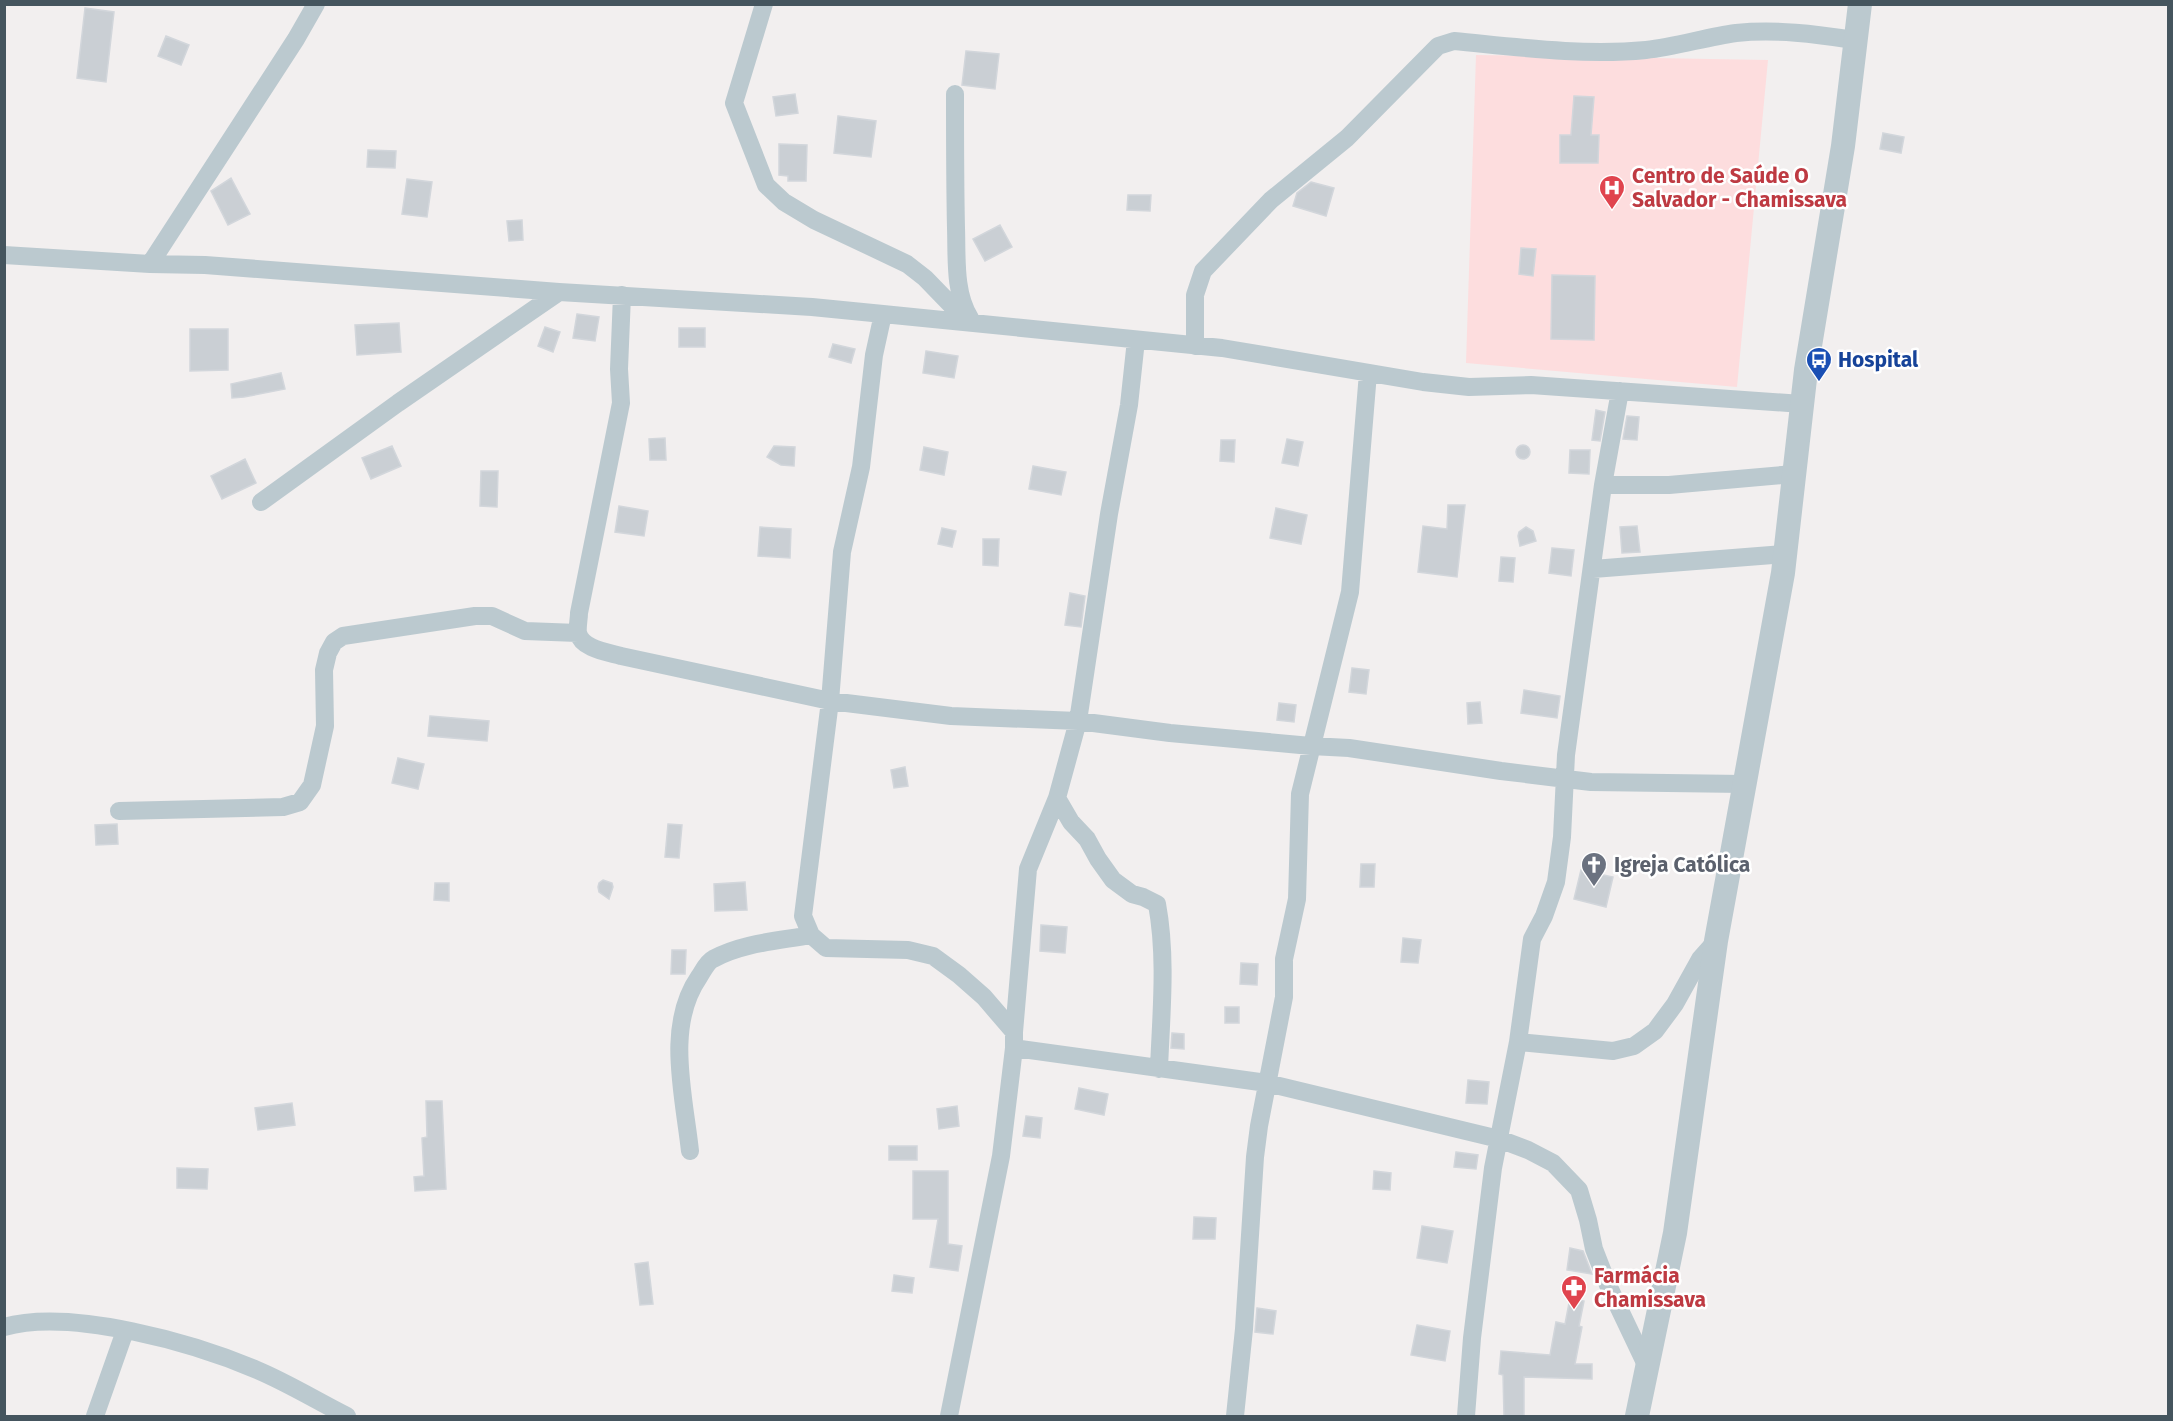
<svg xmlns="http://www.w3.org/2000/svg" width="2173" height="1421" font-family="'Fira Sans',sans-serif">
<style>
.medical{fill:#fdddde}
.building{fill:#cacfd4;stroke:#d2d6db;stroke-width:1.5}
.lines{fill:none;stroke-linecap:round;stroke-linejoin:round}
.minor{stroke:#bbc9cf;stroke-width:18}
.tertiary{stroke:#bbc9cf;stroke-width:24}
.labels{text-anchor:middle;stroke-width:5;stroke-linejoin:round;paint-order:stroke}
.health-label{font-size:21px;font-weight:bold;fill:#be3a42;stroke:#fff;text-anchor:start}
.transit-label{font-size:21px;font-weight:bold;fill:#164399;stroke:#fff;text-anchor:start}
.worship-label{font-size:21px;font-weight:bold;fill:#5b616d;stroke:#fff;text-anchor:start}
</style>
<rect width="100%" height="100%" fill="#f2efef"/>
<path class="medical" d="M1476,55L1768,60L1737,387L1466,363Z"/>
<path class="building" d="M85,8L114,12L106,82L77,78Z
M166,36L189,45L181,65L158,56Z
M966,51L999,54L995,89L962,85Z
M795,94L798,113L776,116L773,97Z
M1574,96L1594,97L1591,135H1599L1598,163H1560V135H1571Z
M838,116L876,121L871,157L834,153Z
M1883,133L1904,137L1901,153L1880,149Z
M779,144L807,145L806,181H788V176L779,175Z
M368,150L396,151L395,168L367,167Z
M231,178L250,214L228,225L211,191Z
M407,179L432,182L427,217L402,214Z
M1311,182L1334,188L1326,216L1293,206L1297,193Z
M1128,195H1151L1150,211L1127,210Z
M522,220L523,240L509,241L507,221Z
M1000,225L1012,247L985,261L973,239Z
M1521,248L1536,249L1533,276L1519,274Z
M1552,275L1595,276L1594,340L1551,339Z
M577,314L599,317L595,341L573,338Z
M399,323L401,352L357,355L355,325Z
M545,327L560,332L553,352L538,346Z
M679,328H705V347H679Z
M190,329H228V370L190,371Z
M833,344L855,349L851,363L829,357Z
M926,351L958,356L954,378L923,373Z
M281,373L285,389L244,397L232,398L231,384Z
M1596,410L1605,412L1600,441L1592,440Z
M1627,416L1639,417L1637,440L1623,439Z
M665,438L666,460H650L649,439Z
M1287,439L1303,442L1298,466L1282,463Z
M1221,440H1235L1234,462L1220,461Z
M1516 452a7 7 0 1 1 14 0a7 7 0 1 1-14 0Z
M392,446L401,466L371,479L362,458Z
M774,446L795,447L794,466L781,465L767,457Z
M924,447L948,452L944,475L920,470Z
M1570,450H1590L1589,474L1569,473Z
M245,459L256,483L222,499L211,476Z
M1033,466L1066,472L1061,495L1029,489Z
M481,471H498L497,507L480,506Z
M1448,505H1465L1457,577L1418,572L1423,526L1447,529Z
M619,506L648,511L644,536L615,532Z
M1276,508L1307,515L1301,544L1270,538Z
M1637,526L1640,552L1622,553L1620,527Z
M760,527L791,529L790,558L758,556Z
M1526,527L1533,531L1536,541L1520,546L1518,536L1519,532Z
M942,528L956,531L952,547L938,544Z
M983,539H999L998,566L983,565Z
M1552,548L1574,550L1571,576L1549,573Z
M1501,557L1515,558L1513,582L1499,581Z
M1070,593L1085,596L1081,627L1065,625Z
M1352,668L1369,670L1366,694L1349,692Z
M1524,690L1560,696L1557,718L1521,713Z
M1480,702L1482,723L1468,724L1467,703Z
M1279,703L1296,705L1294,722L1277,720Z
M430,716L489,721L487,741L428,736Z
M398,758L424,764L418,789L392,783Z
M905,767L908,786L894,788L891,770Z
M117,824L118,844L96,845L95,825Z
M668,824L682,825L679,858L665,857Z
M1361,864H1375L1374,887H1360Z
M1581,870L1613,877L1606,907L1574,899Z
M603,880L612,883L613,887L609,899L599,892L598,887L599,883Z
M745,882L747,910L715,911L714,884Z
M435,883H449V901L434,900Z
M1041,925L1067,927L1065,953L1040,951Z
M1403,938L1421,940L1418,963L1401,962Z
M672,950H686L685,974H671Z
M1241,963L1258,964L1257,985L1240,984Z
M1225,1007H1239V1023H1225Z
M1172,1033L1184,1034V1049L1171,1048Z
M1468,1080L1489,1082L1487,1104L1466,1103Z
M1079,1088L1108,1094L1104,1115L1075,1109Z
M426,1101H442L446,1189L415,1191L414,1177L424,1176L422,1138L427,1137Z
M292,1103L295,1125L258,1130L255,1108Z
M957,1106L959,1126L939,1129L937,1109Z
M1026,1116L1042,1118L1040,1138L1023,1136Z
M889,1146H917V1160H889Z
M1456,1152L1478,1155L1476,1169L1454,1167Z
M177,1168L208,1169L207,1189L177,1188Z
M913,1171H948V1244L962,1246L958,1271L930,1267L938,1219H913Z
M1374,1171L1391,1173L1390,1190L1373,1189Z
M1194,1217L1216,1218L1215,1239H1193Z
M1422,1226L1453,1231L1447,1263L1417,1258Z
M1570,1248L1583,1251L1592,1274L1567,1270Z
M648,1262L653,1304L640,1305L635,1264Z
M894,1275L914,1278L912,1293L892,1291Z
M1570,1298L1584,1301L1579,1326L1582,1327L1575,1364H1592V1379L1524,1377V1416H1504L1503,1375L1499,1374L1501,1351L1550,1355L1556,1322L1565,1324Z
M1257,1308L1276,1311L1273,1334L1255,1332Z
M1417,1325L1450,1331L1445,1361L1411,1355Z"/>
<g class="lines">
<path class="minor" d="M764,4L734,103L766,185L784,202L814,220L907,264L925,278L955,309L965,310
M955,94C955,139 955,183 956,228C957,257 954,293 970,318
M4,255L150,264L205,265L559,292L812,307L883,314L1222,348L1423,382L1469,387L1531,385L1802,404
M150,264L296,39L316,4
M622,295L619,369L621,403L579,613C579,619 577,627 578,633C582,649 607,652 621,656L830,701L951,716L1078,721L1170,733L1311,746L1349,748L1501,771L1591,782L1744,784
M883,314L874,355L861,467L842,552L830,701L803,916L811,935L826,948L908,950L933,956L959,975L984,997L1014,1032
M1195,346V295L1203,271L1271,200L1347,138L1438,46L1454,41C1517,47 1582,56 1646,50C1676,47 1706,37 1736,33C1776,29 1815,34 1854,40
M1603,485H1669L1794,474
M261,502L398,403L559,292
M1593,569L1785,554
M1057,798L1071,822L1087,839L1098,859L1113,880L1132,894L1143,897L1157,904C1167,958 1161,1015 1159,1069
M119,811L283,807L300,802L312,785L325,726L324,670L328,653L334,642L343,636L475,616H492L525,631L578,633
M1518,1042L1613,1051L1634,1046L1655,1031L1675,1004L1700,959L1716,941
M1014,1048L1267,1083L1499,1139L1528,1150L1553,1163L1579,1190L1588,1220L1594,1249L1608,1285L1647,1367
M690,1151C684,1095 665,1026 699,977C703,971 707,962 713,959C742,943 778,941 811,935
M4,1327C71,1308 194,1343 257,1370C288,1383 317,1401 347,1416
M95,1416L125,1331
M949,1416L1001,1156L1014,1048V1032L1028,869L1057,798L1078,721L1109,514L1129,405L1136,340
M1235,1416L1244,1329L1255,1157L1259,1126L1284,997V959L1297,899L1300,794L1350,592L1368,373
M1466,1416L1472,1338L1493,1168L1518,1042L1532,939L1544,916L1556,882L1562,837L1566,755L1603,485L1620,391"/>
<path class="tertiary" d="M1637,1416L1675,1233L1716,941L1783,573L1806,370L1843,146L1860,4"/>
</g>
<defs>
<symbol id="hospital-pin" viewBox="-11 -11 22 30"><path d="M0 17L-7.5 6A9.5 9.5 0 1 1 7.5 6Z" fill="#e0444e" stroke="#fff"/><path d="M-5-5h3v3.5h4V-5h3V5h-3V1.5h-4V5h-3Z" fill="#fff"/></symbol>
<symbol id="bus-pin" viewBox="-11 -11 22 30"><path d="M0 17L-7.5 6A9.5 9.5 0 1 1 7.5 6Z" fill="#1a4fb4" stroke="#fff"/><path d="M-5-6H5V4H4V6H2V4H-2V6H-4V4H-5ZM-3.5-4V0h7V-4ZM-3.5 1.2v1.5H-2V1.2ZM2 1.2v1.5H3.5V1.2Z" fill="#fff"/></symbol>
<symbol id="church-pin" viewBox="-11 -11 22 30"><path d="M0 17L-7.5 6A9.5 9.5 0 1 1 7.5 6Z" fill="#6b7280" stroke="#fff"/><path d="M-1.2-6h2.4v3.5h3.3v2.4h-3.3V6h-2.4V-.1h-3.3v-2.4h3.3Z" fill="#fff"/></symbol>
<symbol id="pharmacy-pin" viewBox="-11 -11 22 30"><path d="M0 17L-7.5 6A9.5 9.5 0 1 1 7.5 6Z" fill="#e0444e" stroke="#fff"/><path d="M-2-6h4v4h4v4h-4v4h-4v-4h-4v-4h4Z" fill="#fff"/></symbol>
</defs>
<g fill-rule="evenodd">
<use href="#hospital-pin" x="1597" y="173" width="30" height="40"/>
<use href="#bus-pin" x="1804" y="345" width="30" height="40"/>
<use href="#church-pin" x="1579" y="850" width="30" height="40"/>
<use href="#pharmacy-pin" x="1559" y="1273" width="30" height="40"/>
</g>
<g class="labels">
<g class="health-label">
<text x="1632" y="183">Centro de Saúde O<tspan x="1632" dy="24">Salvador - Chamissava</tspan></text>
<text x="1594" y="1283">Farmácia<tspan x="1594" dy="24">Chamissava</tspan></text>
</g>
<g class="transit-label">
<text x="1838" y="367">Hospital</text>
</g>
<g class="worship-label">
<text x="1614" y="872">Igreja Católica</text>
</g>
</g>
<rect width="2173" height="1421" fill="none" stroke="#45555e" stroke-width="12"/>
</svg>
